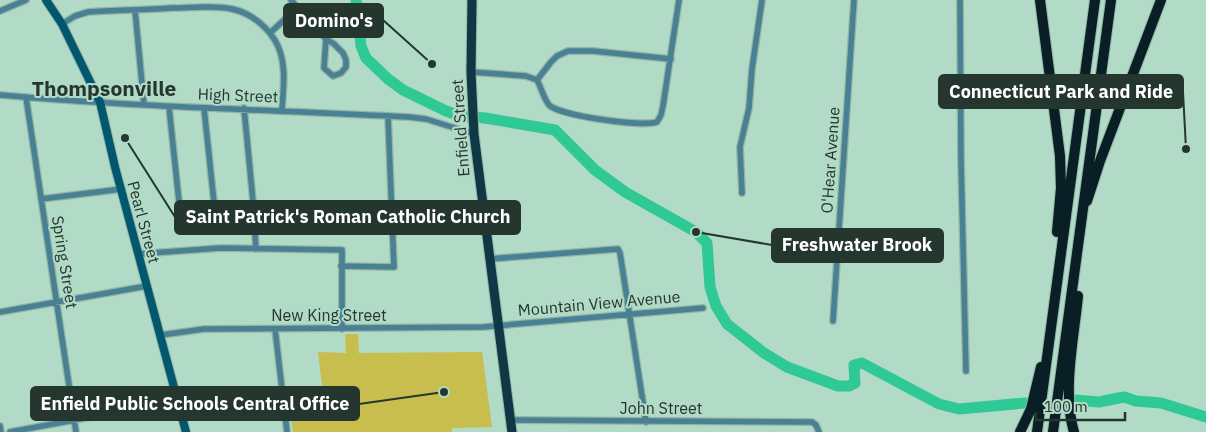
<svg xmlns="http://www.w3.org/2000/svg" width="1206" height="432" font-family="'IBM Plex Sans',sans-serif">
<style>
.green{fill:#c7be4e}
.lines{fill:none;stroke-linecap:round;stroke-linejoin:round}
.river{stroke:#2ec995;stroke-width:11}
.street-casing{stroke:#92b6a5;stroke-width:8}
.secondary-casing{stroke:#92b6a5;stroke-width:10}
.primary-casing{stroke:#92b6a5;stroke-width:11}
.highway-casing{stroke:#92b6a5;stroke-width:12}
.street{stroke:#498094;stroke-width:5.5}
.secondary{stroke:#00576e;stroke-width:8}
.primary{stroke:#0f3745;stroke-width:9}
.highway{stroke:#0a1e25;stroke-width:10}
.labels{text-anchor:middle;stroke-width:4;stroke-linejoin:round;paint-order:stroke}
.street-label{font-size:16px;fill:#25362e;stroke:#b1dac7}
.district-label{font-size:21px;font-weight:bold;fill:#25362e;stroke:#b1dac7}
.leader{fill:none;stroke:#25362e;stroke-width:2}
.callout-dot{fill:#25362e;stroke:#b1dac7;stroke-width:2}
.callout{fill:#25362e;stroke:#25362e;stroke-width:2}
.callout-label{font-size:18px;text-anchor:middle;font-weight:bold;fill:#fff}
</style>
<rect width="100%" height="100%" fill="#b1dac7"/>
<path class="green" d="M345,334H358L359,353L482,352L492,427L452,428V432H293L290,406L324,402L318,352L346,353Z"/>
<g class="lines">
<path class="river" d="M356,0L361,46L366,58L388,79L403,90L446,111L460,116L485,118L555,130L595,170L625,192L696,232L707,243L710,287L716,306L727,324L764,353L787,367L838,386H849L855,383L854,365L862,363L939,404L959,409L1025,403
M1075,400L1099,402L1124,397L1136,401L1161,403L1206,417"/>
<defs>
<path id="street" d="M291,0L326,39L334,44L343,53L346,60V67L341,73L333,76L324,68L326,39
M960,0L961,160L966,371
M135,10L144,105
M0,11L26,0
M62,24L75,16L88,12C116,10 144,10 172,8C191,8 213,5 232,9C252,13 270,29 278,46C287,67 283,89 282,111
M270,33L297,8
M471,72L526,76L537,80
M537,80C541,87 544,99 549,105C560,116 642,127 657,122L661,115L663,106L679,0
M537,80L551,62L557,56L568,51H593L671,59
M0,95C136,107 273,110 409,117L426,119L474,134
M26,97L76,432
M169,107L180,211
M204,108L214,202
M244,108L253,201L256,249
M742,193L740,147L749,108L752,69L762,0
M41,199L122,189
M138,254L220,248L342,250V329
M489,259L618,249L620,253L646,422
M341,266L394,267L388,116
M0,312L147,286
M833,321L854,0
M275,329L287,432
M161,335L204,329L483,327L703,308
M510,420L812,422L816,425L819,432
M0,426L1,432
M10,432L177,401"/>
<path id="secondary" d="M46,0L62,24L100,102L115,167L186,432"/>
<path id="primary" d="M472,0L471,72L474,134L512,432"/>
<path id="highway" d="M1040,0L1060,156L1061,188L1057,232
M1087,201L1100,161L1161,0
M1020,432L1031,409L1041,367
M1037,432L1095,0
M1053,432L1111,0
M1074,432C1062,392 1074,338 1078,296"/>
</defs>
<use href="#street" class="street-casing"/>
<use href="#secondary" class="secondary-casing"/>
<use href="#primary" class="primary-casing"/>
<use href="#highway" class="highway-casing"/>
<use href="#street" class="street"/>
<use href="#secondary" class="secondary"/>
<use href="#primary" class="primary"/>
<use href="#highway" class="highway"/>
</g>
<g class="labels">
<g class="street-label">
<text transform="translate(238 95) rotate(2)" y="6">High Street</text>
<text transform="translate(460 128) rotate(-94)" y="6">Enfield Street</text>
<text transform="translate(830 160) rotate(-86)" y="6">O'Hear Avenue</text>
<text transform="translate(144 222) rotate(75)" y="6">Pearl Street</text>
<text transform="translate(65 262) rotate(81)" y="6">Spring Street</text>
<text transform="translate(599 303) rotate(-5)" y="6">Mountain View Avenue</text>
<text x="329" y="321">New King Street</text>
<text x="661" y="414">John Street</text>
</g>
<g class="district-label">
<text x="104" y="96">Thompsonville</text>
</g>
</g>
<path class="leader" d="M432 64L383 20M1186 149L1183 92M125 138L175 217M696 232L772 245M444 392L359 404"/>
<g class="callout-dot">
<circle cx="432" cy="64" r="5"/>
<circle cx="1186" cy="149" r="5"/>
<circle cx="125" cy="138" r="5"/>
<circle cx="696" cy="232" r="5"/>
<circle cx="444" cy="392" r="5"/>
</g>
<g class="callout">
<rect x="284" y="4" width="99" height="33" rx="5"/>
<rect x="939" y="75" width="244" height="33" rx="5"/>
<rect x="175" y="201" width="345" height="33" rx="5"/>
<rect x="772" y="229" width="171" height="33" rx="5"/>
<rect x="31" y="387" width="328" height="33" rx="5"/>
</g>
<g class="callout-label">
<text x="334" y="27">Domino's</text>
<text x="1061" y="98">Connecticut Park and Ride</text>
<text x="348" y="223">Saint Patrick's Roman Catholic Church</text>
<text x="857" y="251">Freshwater Brook</text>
<text x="195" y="410">Enfield Public Schools Central Office</text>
</g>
<path d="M1036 412v8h89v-8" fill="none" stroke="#25362e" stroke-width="2.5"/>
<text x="1044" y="412" font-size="15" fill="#25362e" stroke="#b1dac7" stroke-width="4" paint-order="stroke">100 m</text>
</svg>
